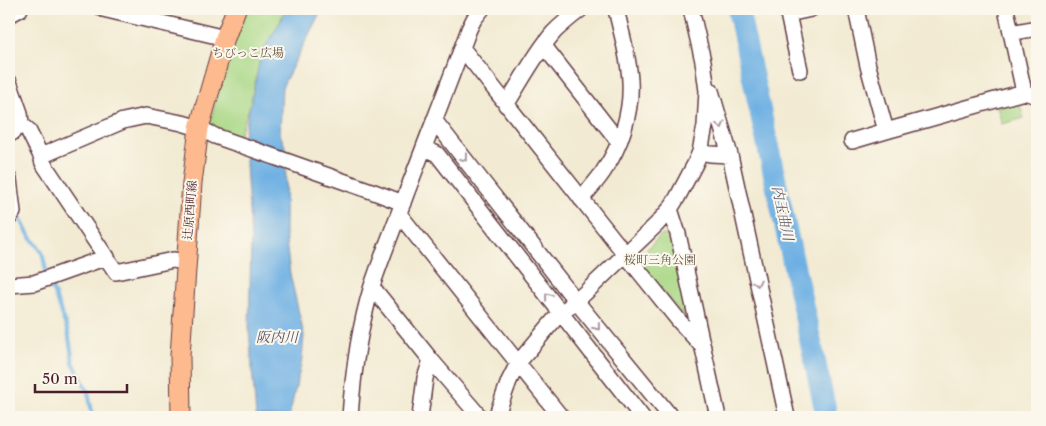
<svg xmlns="http://www.w3.org/2000/svg" width="1046" height="426" font-family="'Libre Caslon Text','Noto Serif JP',serif">
<style>
.green{fill:#a9d785;stroke:#7a7b58}
.water{fill:#6eb0e3;stroke:#5c6887}
.lines{fill:none;stroke-linecap:round;stroke-linejoin:round}
.stream{stroke:#6eb0e3;stroke-width:4}
.river{stroke:#6eb0e3;stroke-width:22}
.minor-casing{stroke:#633d44;stroke-width:18}
.major-casing{stroke:#633d44;stroke-width:21}
.minor{stroke:#fff;stroke-width:15}
.major{stroke:#fcba8e;stroke-width:19}
.oneway{stroke:#ae9aa0}
.labels{text-anchor:middle;stroke-width:4;stroke-linejoin:round;paint-order:stroke}
.park-label{font-size:12px;fill:#665646;stroke:#fbf7ec}
.street-label{font-size:12px;fill:#4a1f2b;stroke:#fbf7ec}
.water-label{font-size:14px;font-style:italic;fill:#57526b;stroke:#fbf7ec}
</style>
<rect width="100%" height="100%" fill="#fbf7ec"/>
<filter id="ink" filterUnits="userSpaceOnUse"><feTurbulence type="fractalNoise" baseFrequency=".02" numOctaves="2"/><feDisplacementMap in="SourceGraphic" scale="10" xChannelSelector="R" yChannelSelector="G"/><feConvolveMatrix kernelMatrix="1 2 1 2 8 2 1 2 1" color-interpolation-filters="sRGB"/></filter>
<filter id="wash" filterUnits="userSpaceOnUse"><feTurbulence type="fractalNoise" baseFrequency=".0096" numOctaves="4" result="noise"/><feDisplacementMap in="SourceGraphic" scale="20" xChannelSelector="R" yChannelSelector="G"/><feGaussianBlur stdDeviation="1.12" result="paint"/><feColorMatrix in="noise" values="0 0 0 0 0 0 0 0 0 0 0 0 0 0 0 0 0 1.4 0 .05"/><feComposite in="paint" operator="in"/></filter>
<g filter="url(#wash)">
<rect width="100%" height="100%" fill="#f2ead2"/>
<path class="green" d="M245,9H285L237,141L213,133L209,125L230,47Z
M1018,100L1024,118L1002,124L997,106Z
M661,235L673,236L689,311L684,314L681,313L641,265V255Z"/>
<path class="water" d="M285,9H322L282,87L280,134L286,149L285,233L290,274L304,335L302,360L289,417H256L249,330L251,241L244,134L261,54L280,22Z"/>
<g class="lines">
<path class="stream" d="M9,127L15,115
M9,155V138
M9,166L14,176
M18,213L27,232L42,252L47,276
M50,282L68,332L73,362L88,392L93,417"/>
<path class="river" d="M738,9L827,417"/>
</g>
</g>
<g filter="url(#ink)">
<g class="lines">
<defs>
<path id="minor" d="M103,9L225,38
M787,9L788,14L811,9
M856,9L868,66L886,131L1024,92
M1006,9L1024,92L1037,96
M788,14L800,70
M9,15L20,9
M1011,33L1037,28
M544,46L619,142
M462,48L626,255L680,322L703,347
M9,82L20,113L21,124L28,130L41,156L123,121L146,116L182,123L199,128L215,136L374,192L403,203
M711,91L730,155L787,417
M506,105C521,81 535,54 554,32C562,24 572,16 581,9
M434,120L576,301L671,417
M9,134L12,133L21,124
M852,141L886,131
M424,148L437,154L642,417
M700,152L710,154L730,155
M41,156L43,163L116,272L173,260L186,262
M9,179L13,212L9,218
M581,199C589,190 597,181 603,172C621,146 632,112 630,81C629,57 621,32 616,9
M670,209L678,234L718,417
M399,214L561,417
M9,285L34,283L107,257
M372,287L431,360L425,378L420,417
M431,360L480,417
M350,417C353,373 359,328 372,286C382,256 394,227 405,197C426,141 448,86 469,29L474,19L482,9
M496,417L509,381L518,363L555,319L585,293L657,224L670,209L677,198L695,164L700,152L705,126L707,91L703,61L691,9"/>
<path id="major" d="M181,417L180,356L192,183L199,128L225,38L236,9"/>
</defs>
<use href="#minor" class="minor-casing"/>
<use href="#major" class="major-casing"/>
<use href="#minor" class="minor"/>
<use href="#major" class="major"/>
</g>
<defs><path id="oneway-chevron" d="M-2-3.5L2.5 0L-2 3.5" fill="none" stroke-width="1.6" stroke-linecap="round" stroke-linejoin="round" transform="scale(1.25)"/></defs>
<g class="oneway">
<use href="#oneway-chevron" transform="translate(721 125) rotate(74)"/>
<use href="#oneway-chevron" transform="translate(464 158) rotate(52)"/>
<use href="#oneway-chevron" transform="translate(757 283) rotate(78)"/>
<use href="#oneway-chevron" transform="translate(548 296) rotate(-128)"/>
<use href="#oneway-chevron" transform="translate(597 327) rotate(51)"/>
</g>
</g>
<g class="labels">
<g class="park-label">
<text x="248" y="57">ちびっこ広場</text>
<text x="660" y="264">桜町三角公園</text>
</g>
<g class="street-label">
<text transform="translate(190 210) rotate(-85)" y="4">辻原西町線</text>
</g>
<g class="water-label">
<text transform="translate(783 213) rotate(78)" y="5">内玉曲川</text>
<text x="277" y="342">阪内川</text>
</g>
</g>
<rect width="1046" height="426" fill="none" stroke="#fbf7ec" stroke-width="30"/>
<path d="M35 384v8h92v-8" fill="none" stroke="#4a1f2b" stroke-width="2.5"/>
<text x="42" y="384" font-size="15" fill="#4a1f2b" stroke="#fbf7ec" stroke-width="4" paint-order="stroke">50 m</text>
</svg>
